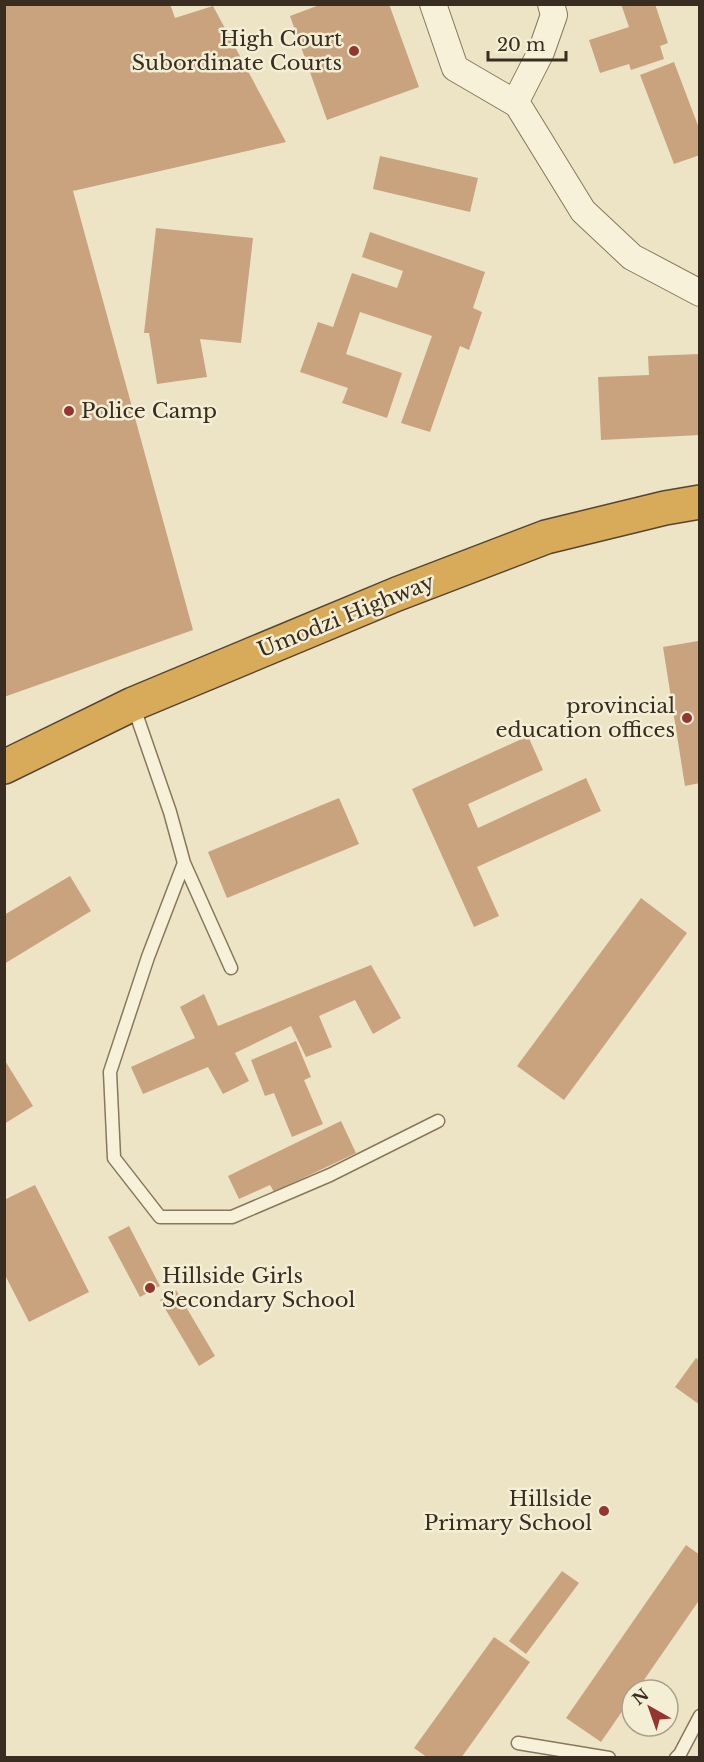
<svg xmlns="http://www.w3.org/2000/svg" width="704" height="1762" font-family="'Libre Baskerville',serif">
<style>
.building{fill:#c9a37e}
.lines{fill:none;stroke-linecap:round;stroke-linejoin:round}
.lane-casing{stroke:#87775c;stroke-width:15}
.street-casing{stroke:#87775c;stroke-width:28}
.highway-casing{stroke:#554530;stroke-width:36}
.lane{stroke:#f8f1d9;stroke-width:12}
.street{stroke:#f8f1d9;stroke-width:26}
.highway{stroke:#d8ab5b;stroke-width:33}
.poi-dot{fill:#94362f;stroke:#f4eed5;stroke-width:2}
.labels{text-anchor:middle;stroke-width:5;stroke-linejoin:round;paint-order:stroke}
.poi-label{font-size:21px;fill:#382d20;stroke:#f4eed5;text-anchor:end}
.street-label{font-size:21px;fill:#382d20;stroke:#f4eed5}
</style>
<rect width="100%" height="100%" fill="#ede4c6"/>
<path class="building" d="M4,4H170L175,18L213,6L286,142L73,191L193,630L4,697Z
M322,4H389L419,87L327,120L290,16Z
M621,4H655L668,43L660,46L664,59L631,70L629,64L600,73L589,40L629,27Z
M674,62L700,131V155L674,164L640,75Z
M380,156L478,178L470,212L373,189Z
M156,228L253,238L241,343L200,339L207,377L157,384L149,333H144Z
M370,232L485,272L473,308L482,312L469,350L460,346L430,432L401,423L432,336L360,312L346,354L402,373L387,418L342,403L348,388L300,372L318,322L333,327L352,273L397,288L403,271L362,257Z
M700,354V435L601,440L598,377L649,375L648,356Z
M698,641L700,652V783L685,786L663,647Z
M528,736L543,770L468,804L478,828L586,778L601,811L477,867L499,916L474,927L412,789Z
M339,798L359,844L227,898L208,852Z
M70,876L91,911L4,964V915Z
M641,898L687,933L564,1100L517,1066Z
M371,965L401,1018L373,1034L355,1000L319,1016L332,1047L306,1057L291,1026L235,1053L249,1081L223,1094L208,1067L143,1094L131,1067L195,1038L180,1007L204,994L218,1026Z
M296,1041L311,1077L304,1080L323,1124L292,1137L274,1093L265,1096L251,1060Z
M4,1059L33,1106L4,1124Z
M341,1121L356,1153L274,1192L270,1185L239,1199L228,1176Z
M35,1185L89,1292L29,1322L4,1273V1200Z
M129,1226L160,1286L140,1297L108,1237Z
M176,1290L215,1356L199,1366L160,1300Z
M696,1358L700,1361V1405L675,1387Z
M686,1545L700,1555V1599L637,1690H632V1697L601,1742L566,1718Z
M562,1571L579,1583L526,1654L509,1641Z
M494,1637L530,1662L461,1758H428L414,1748Z"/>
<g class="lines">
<defs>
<path id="lane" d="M133,705L170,812L184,863L148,957L110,1072L114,1158L160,1217H232L330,1175L438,1121
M184,863L231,968
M518,1743L609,1758
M676,1758L680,1754L700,1716"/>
<path id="street" d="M433,4L455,68L515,103L541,52L554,15L551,4
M516,102L583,211L632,257L700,293"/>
<path id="highway" d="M4,767L133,704L397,594L546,537L665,508L700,502"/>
</defs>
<use href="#lane" class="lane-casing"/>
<use href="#street" class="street-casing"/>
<use href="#highway" class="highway-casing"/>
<use href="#lane" class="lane"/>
<use href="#street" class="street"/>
<use href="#highway" class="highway"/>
</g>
<g class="poi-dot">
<circle cx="354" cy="51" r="6"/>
<circle cx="69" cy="411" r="6"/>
<circle cx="687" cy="718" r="6"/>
<circle cx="150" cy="1288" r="6"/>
<circle cx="604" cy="1511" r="6"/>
</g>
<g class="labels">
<g class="poi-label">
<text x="342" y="46">High Court<tspan x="342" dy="24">Subordinate Courts</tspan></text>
<text x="81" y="418" text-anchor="start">Police Camp</text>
<text x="675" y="713">provincial<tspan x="675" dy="24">education offices</tspan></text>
<text x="162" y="1283" text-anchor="start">Hillside Girls<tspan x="162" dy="24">Secondary School</tspan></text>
<text x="592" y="1506">Hillside<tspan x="592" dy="24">Primary School</tspan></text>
</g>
<g class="street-label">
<text transform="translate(346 616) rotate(-22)" y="7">Umodzi Highway</text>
</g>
</g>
<rect width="704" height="1762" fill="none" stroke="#382d20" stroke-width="12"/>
<g transform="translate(650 1708) rotate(320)"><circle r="28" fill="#f4eed5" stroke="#a9a18d" stroke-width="1.5"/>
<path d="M0-4.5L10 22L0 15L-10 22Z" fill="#94362f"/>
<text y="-9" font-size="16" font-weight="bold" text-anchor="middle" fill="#382d20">N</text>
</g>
<path d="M488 51v9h78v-9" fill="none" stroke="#382d20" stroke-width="3"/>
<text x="497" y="51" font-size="18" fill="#382d20" stroke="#f4eed5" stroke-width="4.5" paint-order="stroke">20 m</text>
</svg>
